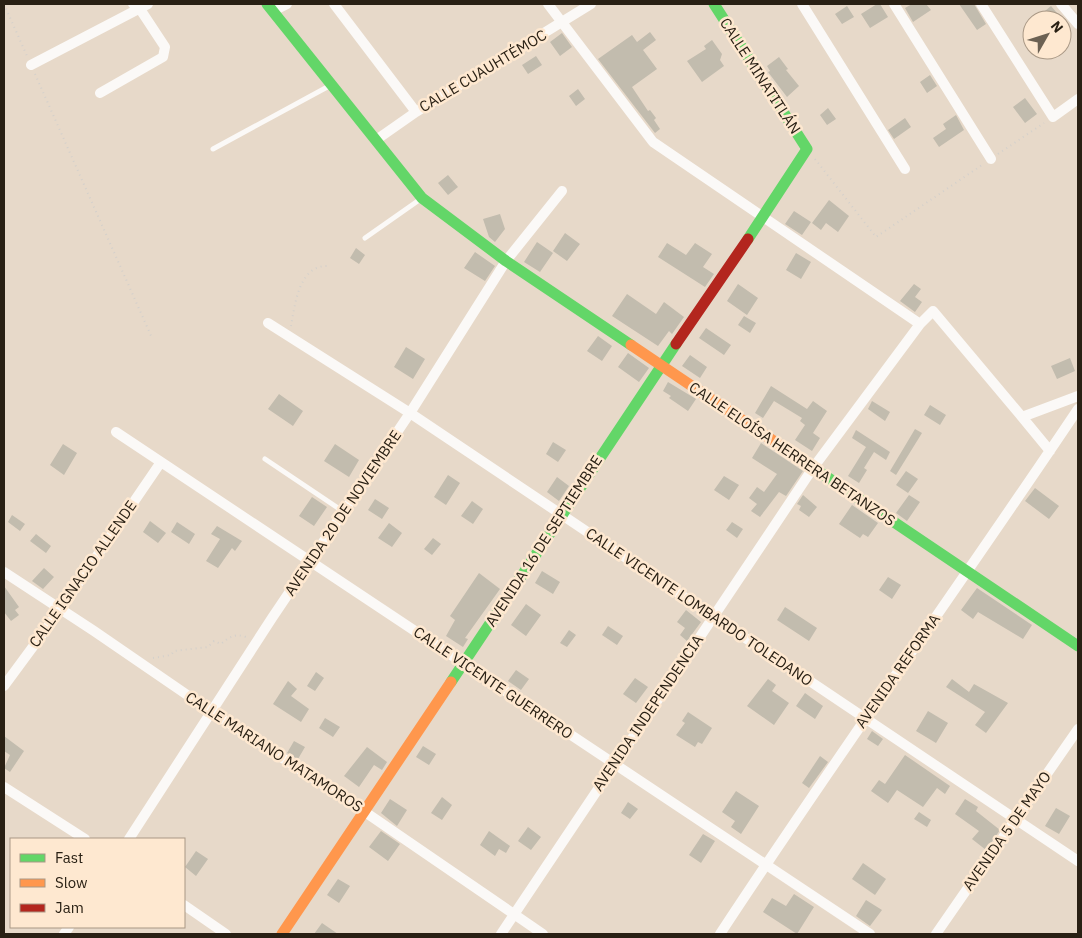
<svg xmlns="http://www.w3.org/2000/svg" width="1082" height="938" font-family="'IBM Plex Sans',sans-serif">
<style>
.building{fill:#c2bcae}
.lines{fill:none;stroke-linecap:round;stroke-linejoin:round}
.path{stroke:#d4d0cb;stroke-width:2;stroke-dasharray:1 4;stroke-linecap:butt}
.lane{stroke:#fbf9f7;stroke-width:5}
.street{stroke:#fbf9f7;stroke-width:10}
.fast{stroke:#63d668;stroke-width:11}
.slow{stroke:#ff974d;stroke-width:11}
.jam{stroke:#b3261e;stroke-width:11}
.labels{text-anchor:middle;stroke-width:5;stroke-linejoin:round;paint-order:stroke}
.street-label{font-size:15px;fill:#292014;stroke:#fee8d0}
</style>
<rect width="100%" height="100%" fill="#e7d9c9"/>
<path class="building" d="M877,4H880L888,17L870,28L861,14Z
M912,4H926L931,10L913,22L905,8Z
M959,4H974L986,24L977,30Z
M847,6L854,17L842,24L835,14Z
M1051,6L1063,20H1034Z
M650,32L656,40L643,50L657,69L632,87L648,111L650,110L656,118L654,120L660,129L655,133L598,59L632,35L637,42Z
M562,33L572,47L560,56L550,42Z
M712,40L722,54L720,60L724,66L702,82L687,61L706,49L704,46Z
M536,56L542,65L528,74L522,65Z
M779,57L788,69L786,70L799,86L787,97L768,72L770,71L767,66Z
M930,75L937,86L927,93L920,82Z
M578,89L585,99L576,106L569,96Z
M1025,98L1037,114L1025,123L1013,107Z
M828,108L836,119L827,125L820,115Z
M956,115L964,130L939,147L933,138L946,129L943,124Z
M905,118L911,127L894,139L888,130Z
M448,175L458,187L448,195L438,183Z
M829,200L849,216L838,232L826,223L821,230L812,223Z
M794,211L811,222L802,235L785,224Z
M500,214L505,229L495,242L489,237L483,219Z
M565,233L580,244L567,261L553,251Z
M537,242L553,253L540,272L524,262Z
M667,243L686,255L695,243L712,254L703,267L714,274L705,287L658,257Z
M356,248L365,255L359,264L350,258Z
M475,252L495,266L485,281L464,268Z
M796,253L811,262L801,279L786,270Z
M738,284L758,298L747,315L727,301Z
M914,284L921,289L915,297L922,302L915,312L900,301Z
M627,294L656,314L664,302L684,317L672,334L669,331L658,346L612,316Z
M744,316L756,323L750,333L738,325Z
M706,328L731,345L724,355L699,338Z
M598,336L612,346L602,361L587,351Z
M406,347L425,359L413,379L394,367Z
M628,353L649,368L639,382L618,367Z
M690,355L707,367L700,378L682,366Z
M1070,358L1075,371L1057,379L1051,366Z
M668,382L696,399L688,411L669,398L671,396L663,391Z
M771,386L807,409L813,401L827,411L813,433L820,438L812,451L795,440L805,425L800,421L802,418L774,401L763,418L755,413Z
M279,394L303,411L293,426L268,409Z
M872,401L890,412L885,421L868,409Z
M930,405L946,415L940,425L924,415Z
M915,429L922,433L896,475L890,471Z
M856,430L890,452L886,460L874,452L864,468L867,470L859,483L848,476L866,447L852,438Z
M553,442L566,450L558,462L546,454Z
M761,443L803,471L786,496L779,492L760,517L751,511L757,504L749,498L757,487L764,492L777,474L752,458Z
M63,444L77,453L64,475L50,465Z
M335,444L359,460L349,477L324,461Z
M906,471L918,479L908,493L896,485Z
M448,475L460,483L446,505L434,497Z
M724,476L739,485L729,500L714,490Z
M557,477L569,486L559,501L547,492Z
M1035,488L1059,506L1049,519L1025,501Z
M803,495L817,507L809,517L799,510L801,506L797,504Z
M909,495L920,502L907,521L896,513Z
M312,497L327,507L314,526L299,516Z
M375,499L389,508L382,519L368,510Z
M472,501L483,509L473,524L461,516Z
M852,505L878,523L868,537L863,534L860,538L839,524Z
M12,515L25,524L20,531L8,522Z
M150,521L166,533L158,543L143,532Z
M177,522L195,534L189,544L171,532Z
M732,522L743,529L737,538L726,530Z
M389,523L402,533L392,547L378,538Z
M217,526L242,541L235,551L232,548L218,568L206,561L220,539L211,534Z
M36,534L51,546L46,553L30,541Z
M433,538L441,544L432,555L424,549Z
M44,568L54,577L43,589L32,581Z
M542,571L560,582L553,594L535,583Z
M479,573L500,589L465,638L468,639L463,647L446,636L455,620L450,616Z
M888,577L901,585L892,599L879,590Z
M4,586L19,607L15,610L19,615L11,621L4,612Z
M977,588L1032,625L1023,639L978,612L973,619L961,610Z
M526,604L541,615L526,636L511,625Z
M785,607L817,628L809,641L777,620Z
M686,610L701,622L687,641L680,635L685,628L677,622Z
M608,626L623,636L617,645L602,635Z
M569,630L576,635L567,647L560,643Z
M516,670L529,679L521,690L508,681Z
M316,672L324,678L315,691L307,686Z
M635,678L648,687L636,703L623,694Z
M768,679L776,685L772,691L789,703L774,725L747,706Z
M952,679L969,692L974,684L1008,703L986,733L975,725L985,712L946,687Z
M288,681L297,689L291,696L309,709L301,722L273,704Z
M805,693L823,706L815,719L796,706Z
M928,711L948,723L936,743L916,731Z
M688,712L712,728L702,744L698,742L695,747L676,735L685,723L682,721Z
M325,718L340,727L333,737L319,728Z
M872,731L883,739L878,746L867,739Z
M4,736L24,751L10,772L4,768L10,755L4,751Z
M294,741L305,747L298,759L287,753Z
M423,746L436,754L429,765L416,757Z
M367,747L387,762L382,770L374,765L359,787L344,776Z
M905,755L950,786L945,794L937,788L923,807L897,790L888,803L871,791L879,780L885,784Z
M820,756L828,762L809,788L802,783Z
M736,791L759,806L741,834L731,827L735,821L722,812Z
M442,797L452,805L442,820L431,813Z
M390,799L407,810L397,826L381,813Z
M965,799L978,807L976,811L1000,830L986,850L972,839L979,831L955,814Z
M628,802L638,809L630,819L621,813Z
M1056,808L1070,816L1059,834L1045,826Z
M919,812L931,820L927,827L914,819Z
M528,827L541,837L531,850L518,841Z
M381,831L400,844L388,861L369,847Z
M489,831L510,846L506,853L499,849L495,856L480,845Z
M703,834L715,841L701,863L689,855Z
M196,851L208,859L196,876L185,867Z
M863,863L886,879L875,895L852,879Z
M338,879L350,886L339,903L327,895Z
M794,894L814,907L797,934L763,912L772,898L786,906Z
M866,900L882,910L870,926L856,916Z
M322,923L338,934H314Z"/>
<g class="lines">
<path class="path" d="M4,4L27,56
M35,74L152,338
M998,154L1044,123
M815,159L876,237L982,165
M291,326C295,304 299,264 329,266
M153,658L171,655L174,651L208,647L214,641L221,644C229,637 235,633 246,637"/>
<path class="lane" d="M213,149L331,85
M365,238L422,198
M265,459L344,512"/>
<path class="street" d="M334,4L416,112
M548,4L653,142L920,324
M802,4L905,169
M894,4L991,159
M981,4L1053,117L1078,99
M1061,4L1078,24
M273,11L287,4
M31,65L148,4
M100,93L163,57L165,47L140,9L133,4
M376,140L416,112L591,4
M268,323L410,413L1078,861
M1022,417L1050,451
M116,432L870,934
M4,572L94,631L212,712L365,812L543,934
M4,686L60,610L161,462
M4,787L85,839
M129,839L272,618L410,413L506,261L562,191
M184,905L226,934
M64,934L69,927
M501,934L813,468L920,324L933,311L1022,417L1078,396
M720,934C836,757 960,585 1078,409
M936,934L1078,729"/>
<path class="fast" d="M267,4L422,198L506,261L631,345
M714,4L807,149L748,239
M787,450L1078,646
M451,682L676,344"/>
<path class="slow" d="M631,345L787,450
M282,934L451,682"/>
<path class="jam" d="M676,344L748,239"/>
</g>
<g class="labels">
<g class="street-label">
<text transform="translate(483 71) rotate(-31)" y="5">CALLE CUAUHTÉMOC</text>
<text transform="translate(760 76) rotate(57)" y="5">CALLE MINATITLÁN</text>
<text transform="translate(792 454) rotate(34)" y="5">CALLE ELOÍSA HERRERA BETANZOS</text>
<text transform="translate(343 513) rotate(-56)" y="5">AVENIDA 20 DE NOVIEMBRE</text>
<text transform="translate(544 541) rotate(-57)" y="5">AVENIDA 16 DE SEPTIEMBRE</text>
<text transform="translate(83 574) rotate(-55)" y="5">CALLE IGNACIO ALLENDE</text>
<text transform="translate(699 607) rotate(34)" y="5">CALLE VICENTE LOMBARDO TOLEDANO</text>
<text transform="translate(898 671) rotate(-55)" y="5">AVENIDA REFORMA</text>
<text transform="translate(493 683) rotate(34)" y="5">CALLE VICENTE GUERRERO</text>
<text transform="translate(648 713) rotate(-56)" y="5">AVENIDA INDEPENDENCIA</text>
<text transform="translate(274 752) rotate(33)" y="5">CALLE MARIANO MATAMOROS</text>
<text transform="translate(1007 831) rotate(-55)" y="5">AVENIDA 5 DE MAYO</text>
</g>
</g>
<rect width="1082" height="938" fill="none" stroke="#292014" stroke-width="10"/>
<rect x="10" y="838" width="175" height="90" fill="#fee8d0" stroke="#a99885"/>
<rect x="20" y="854" width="25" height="8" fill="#63d668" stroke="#a99885"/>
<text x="55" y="863" font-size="15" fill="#292014">Fast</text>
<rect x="20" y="879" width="25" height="8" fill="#ff974d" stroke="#a99885"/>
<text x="55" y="888" font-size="15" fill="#292014">Slow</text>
<rect x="20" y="904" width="25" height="8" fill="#b3261e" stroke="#a99885"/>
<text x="55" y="913" font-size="15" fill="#292014">Jam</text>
<g transform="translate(1047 35) rotate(51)"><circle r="24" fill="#fee8d0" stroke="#a99885"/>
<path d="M0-4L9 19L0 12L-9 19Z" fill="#6c6153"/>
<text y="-8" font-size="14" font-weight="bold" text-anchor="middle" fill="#292014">N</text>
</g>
</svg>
